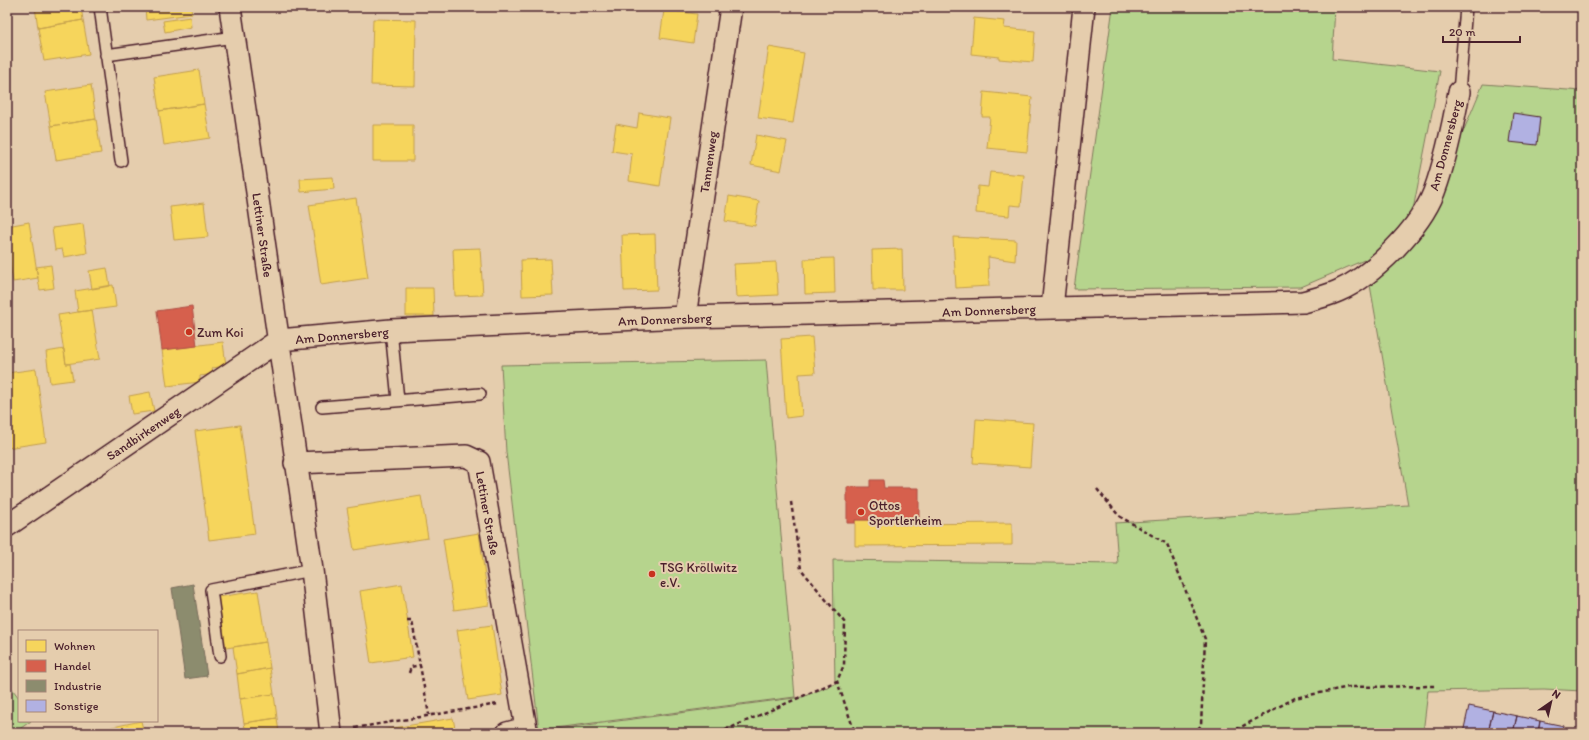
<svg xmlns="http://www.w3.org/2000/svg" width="1589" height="740" font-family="Itim,sans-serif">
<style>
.green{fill:#b6d48d;stroke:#807a5c}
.homes{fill:#f6d55c;stroke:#c29e4d}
.shops{fill:#d6604d;stroke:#ac4c43}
.industry{fill:#8c8c6e;stroke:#786b5a}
.building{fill:#b1b1e2;stroke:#4a1f2b}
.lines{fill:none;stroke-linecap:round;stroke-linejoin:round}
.service-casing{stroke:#4a1f2b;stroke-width:14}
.minor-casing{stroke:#4a1f2b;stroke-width:24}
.path{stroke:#4a1f2b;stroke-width:2.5;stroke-dasharray:4 3;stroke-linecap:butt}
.service{stroke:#e5cdad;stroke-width:11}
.minor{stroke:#e5cdad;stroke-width:21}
.poi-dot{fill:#c8321e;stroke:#e5cdad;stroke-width:1.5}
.labels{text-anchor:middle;stroke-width:4;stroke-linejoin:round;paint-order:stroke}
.street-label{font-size:13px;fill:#4a1f2b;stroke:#e5cdad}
.poi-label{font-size:13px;fill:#4a1f2b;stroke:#e5cdad;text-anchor:start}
</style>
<rect width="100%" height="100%" fill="#e5cdad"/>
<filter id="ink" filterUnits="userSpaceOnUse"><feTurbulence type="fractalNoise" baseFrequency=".025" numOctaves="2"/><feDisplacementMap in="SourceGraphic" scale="8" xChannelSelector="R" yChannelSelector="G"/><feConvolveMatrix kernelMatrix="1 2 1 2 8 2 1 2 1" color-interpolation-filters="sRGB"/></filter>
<g filter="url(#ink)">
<path class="green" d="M1113,7H1335L1332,59L1440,71L1412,215L1376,255L1301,287L1074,289Z
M1483,84L1582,91V691L1544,689L1428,691L1423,733H541V731L802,697L835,684L833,560L1118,564L1115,523L1408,505L1370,285L1418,240Z
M766,360L795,697L539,730L506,452L501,365Z
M7,682L19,698V721H31L14,733H7Z"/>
<path class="homes" d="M35,7H81L83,20L38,28Z
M145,7H191L192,14L146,20Z
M664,10L697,14L693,43L660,38Z
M190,17L191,27L165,32L163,21Z
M974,18L1005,21L1004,28L1035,31L1033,62L999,59V57L971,54Z
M373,19L416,20L415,86L371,85Z
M83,20L89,54L44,61L38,28Z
M769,47L804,53L793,123L758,118Z
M199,70L204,104L159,111L154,77Z
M91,85L96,119L51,126L45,92Z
M984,92L1032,97L1027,152L987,148L990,117H982Z
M204,104L210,138L164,145L159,111Z
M639,113L670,118L660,186L629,181L632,154L612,151L616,124L637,128Z
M96,119L101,153L56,160L51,126Z
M373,125H413V161H373Z
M756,135L787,141L781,171L751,165Z
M990,172L1024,175L1021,206L1010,205L1009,216L976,213L978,186L988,187Z
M333,177L334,189L301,192L300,179Z
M729,196L759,201L755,226L725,221Z
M356,198L368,278L321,285L309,205Z
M204,203L208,237L174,240L170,207Z
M29,222L38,278L13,282L7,246V226Z
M83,224L87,253L64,257L62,249L55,250L52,228Z
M655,234L657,290L624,291L622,235Z
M953,237L1016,240L1015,261L988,257L989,286L956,288Z
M480,248L483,295L455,296L453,249Z
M902,249L903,290H873L872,250Z
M834,258L835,293L805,294L804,259Z
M551,259L553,295L522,296L521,260Z
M776,262L778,295L736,297L734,264Z
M51,265L54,288L40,290L36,267Z
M107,268L110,286L92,289L89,271Z
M113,285L116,307L78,312L75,291Z
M406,288H433L434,316H406Z
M92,310L100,359L66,364L58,315Z
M812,337L815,373L799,374L802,416L786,418L781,339Z
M223,342L226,366L212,368L213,374L200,376V382L167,386L162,350Z
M64,349L66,364H70L73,380L50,383L46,352Z
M36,369L46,442L7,448V373Z
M150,392L154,411L132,414L129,396Z
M976,419L1033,423L1030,467L973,463Z
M240,425L255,534L209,540L195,431Z
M421,496L428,538L354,550L347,508Z
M855,520H899V524L1012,523V545L855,546Z
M479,533L489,605L454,610L443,539Z
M402,584L413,657L371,663L360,591Z
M258,591L266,642L226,648L218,597Z
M492,625L502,695L468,700L457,630Z
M266,642L270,668L237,674L233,647Z
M270,668L274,694L240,699L237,674Z
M274,694L277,718L244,723L240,699Z
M277,718L279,733H246L244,723Z
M453,718L456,733H383L382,730Z
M141,721L144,733H109L108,728Z"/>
<path class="shops" d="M192,306L197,346L162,350L157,311Z
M870,480H883L884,488H919V524H899V520H855V523H847V487H870Z"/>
<path class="industry" d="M193,584L207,676L185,679L172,588Z"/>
<path class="building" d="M1513,113L1540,117L1537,145L1509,142Z
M1469,706L1493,711L1488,733H1463Z
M1493,711L1517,716L1513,733H1488Z
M1517,716L1540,721L1538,733H1513Z
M1540,721L1564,726L1563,733H1538Z"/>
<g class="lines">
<defs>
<path id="service" d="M100,7L121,161
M106,55L234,37
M1459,92L1466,7
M391,330L398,400
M322,407L480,394
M220,656L211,590L312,570"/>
<path id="minor" d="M230,7L312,570L331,733
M1052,308L1084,7
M685,317L731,7
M295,463L466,456L479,462L526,728L507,733
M7,526L279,340L391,330L685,317L1303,302C1315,299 1327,296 1338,291C1373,276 1420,228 1434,192C1446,160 1453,125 1459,92"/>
</defs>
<use href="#service" class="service-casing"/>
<use href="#minor" class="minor-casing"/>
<path class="path" d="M1097,489L1119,516L1167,544L1205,639L1201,725L1195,733
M791,502L801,569L845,623L844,665L837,681L855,733
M407,621H412L429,715
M409,673L411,667L420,665
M355,728L498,704
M719,733L837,681
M1230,733L1295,698L1349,687L1436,686"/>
<use href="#service" class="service"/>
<use href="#minor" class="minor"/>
</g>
</g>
<g class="poi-dot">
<circle cx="189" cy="332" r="4"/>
<circle cx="861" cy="512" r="4"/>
<circle cx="652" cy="574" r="4"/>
</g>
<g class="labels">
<g class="street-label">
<text transform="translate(1445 145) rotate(-75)" y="5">Am Donnersberg</text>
<text transform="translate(708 162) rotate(-82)" y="5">Tannenweg</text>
<text transform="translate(263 235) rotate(82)" y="5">Lettiner Straße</text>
<text transform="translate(989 310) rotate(-2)" y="5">Am Donnersberg</text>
<text transform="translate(665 319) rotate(-2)" y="5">Am Donnersberg</text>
<text transform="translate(342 335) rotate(-5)" y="5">Am Donnersberg</text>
<text transform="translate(143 433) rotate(-34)" y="5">Sandbirkenweg</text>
<text transform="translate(488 513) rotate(80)" y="5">Lettiner Straße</text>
</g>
<g class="poi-label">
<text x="197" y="337">Zum Koi</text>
<text x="869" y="510">Ottos<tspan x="869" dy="15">Sportlerheim</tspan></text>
<text x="660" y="572">TSG Kröllwitz<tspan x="660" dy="15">e.V.</tspan></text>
</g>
</g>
<rect width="1589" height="740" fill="none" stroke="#e5cdad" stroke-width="24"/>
<rect x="12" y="12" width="1565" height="716" fill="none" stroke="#4a1f2b" stroke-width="1.5" filter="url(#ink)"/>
<rect x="18" y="630" width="140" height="92" fill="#e5cdad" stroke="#a78779"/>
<rect x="26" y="640" width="20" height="12" fill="#f6d55c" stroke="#a78779"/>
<text x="54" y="650" font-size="12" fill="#4a1f2b">Wohnen</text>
<rect x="26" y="660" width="20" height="12" fill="#d6604d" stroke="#a78779"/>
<text x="54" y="670" font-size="12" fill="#4a1f2b">Handel</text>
<rect x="26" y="680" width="20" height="12" fill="#8c8c6e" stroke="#a78779"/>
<text x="54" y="690" font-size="12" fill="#4a1f2b">Industrie</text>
<rect x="26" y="700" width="20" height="12" fill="#b1b1e2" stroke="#a78779"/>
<text x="54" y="710" font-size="12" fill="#4a1f2b">Sonstige</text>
<g transform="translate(1551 702) rotate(34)" stroke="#e5cdad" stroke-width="3" paint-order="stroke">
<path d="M0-3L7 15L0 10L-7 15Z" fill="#4a1f2b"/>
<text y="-6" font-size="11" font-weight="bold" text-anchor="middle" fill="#4a1f2b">N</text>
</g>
<path d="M1443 36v6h77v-6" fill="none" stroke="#4a1f2b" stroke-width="2"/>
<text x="1449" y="36" font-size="12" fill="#4a1f2b" stroke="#e5cdad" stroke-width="3" paint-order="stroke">20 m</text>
</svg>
